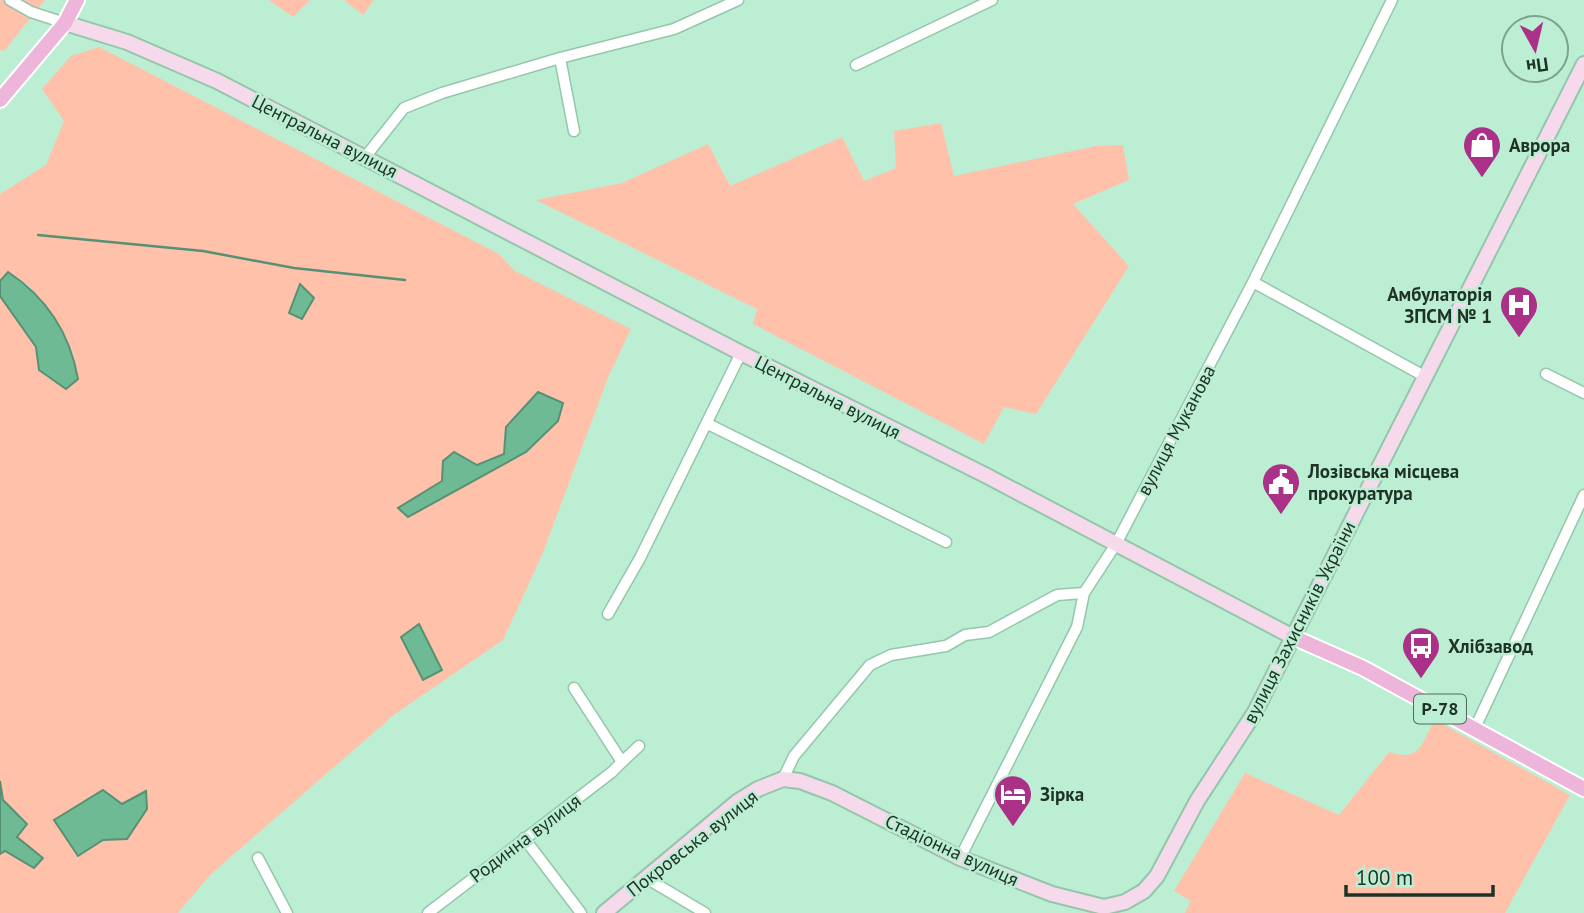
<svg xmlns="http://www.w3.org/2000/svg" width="1584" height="913" font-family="'PT Sans',sans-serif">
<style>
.green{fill:#ffc1aa;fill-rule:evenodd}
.water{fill:#6eba95;stroke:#569174;stroke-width:2}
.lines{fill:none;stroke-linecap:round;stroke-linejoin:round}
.stream{stroke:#569174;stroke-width:2.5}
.street-casing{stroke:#94c6ac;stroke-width:13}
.secondary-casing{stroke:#94c6ac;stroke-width:18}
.primary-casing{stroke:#fff;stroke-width:18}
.street{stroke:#fff;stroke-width:10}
.secondary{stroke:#f6daec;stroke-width:14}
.primary{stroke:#eeb5da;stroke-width:14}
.labels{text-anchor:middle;stroke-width:5;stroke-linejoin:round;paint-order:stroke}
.shield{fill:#bceed3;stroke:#4d6a5b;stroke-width:2}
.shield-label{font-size:18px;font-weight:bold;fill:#1e3228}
.street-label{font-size:19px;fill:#1e3228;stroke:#bceed3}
.poi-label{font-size:19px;font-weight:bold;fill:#1e3228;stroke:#bceed3;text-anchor:start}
</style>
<rect width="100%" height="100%" fill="#bceed3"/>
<path class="green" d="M0,0H45L4,51L0,50Z
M269,0H310L293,17Z
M344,0H374L363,15Z
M99,47L499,254L515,271L631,329L609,375L542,555L503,640L395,714L210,875L178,913H0V854L27,823L3,800L0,781V296L36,347L39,370L57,321L28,285L8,272L0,281V194L46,165L64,121L42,89L71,56ZM506,427L526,452L408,517L398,509L442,481L504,454ZM419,624L442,669L423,680L402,636ZM146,792L127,839L103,840L122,805Z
M941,123L954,176L1096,146L1123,145L1129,180L1073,204L1129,266L1036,414L1004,407L984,444L753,324L757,309L536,200L622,183L708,144L730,186L842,137L864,181L896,168L894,131Z
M1435,720L1570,795L1505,913H1185L1191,901L1174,891L1245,773L1339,815L1389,752C1421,762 1420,745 1435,720Z"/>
<path class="water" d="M8,272C46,297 70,334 78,379L66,389L39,370L36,347L0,296V281Z
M300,284L314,298L302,319L289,313Z
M538,392L563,403L558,421L526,452L408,517L398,508L442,481L443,461L454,452L477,465L504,454L506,427Z
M419,624L442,670L423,680L401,637Z
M0,781L3,800L27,824L17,837L43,858L34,868L5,851L0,854Z
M103,790L122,804L146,791L147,809L127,839L103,840L78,856L54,820Z"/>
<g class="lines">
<path class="stream" d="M38,235L203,251L294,268L405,280"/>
<defs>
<path id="street" d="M10,0L31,12L65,23
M560,58L574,131
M856,65L992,0
M366,156L404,108L442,93L560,58L674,29L738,0
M1253,282L1424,376
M1546,374L1584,393
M708,424L946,542
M608,614L640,558L741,353
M1475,728L1584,495
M622,762L639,746
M783,779L794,756L870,665L891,655L946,646L965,635L989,632L1057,595L1084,593
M524,838L581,913
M258,858L287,913
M960,858L1077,627L1084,593L1116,544L1253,282L1392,0
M646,878L705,913
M428,913L612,772L622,762L574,688"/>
<path id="secondary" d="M65,23L127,42L217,81L741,353L987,476L1293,637
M604,913L737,802L758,789L783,779L800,781L832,793L960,858L1052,894L1104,907L1125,902L1144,891L1157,876L1197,801L1255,712L1584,64"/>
<path id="primary" d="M0,100L65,23L77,0
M1293,637L1363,668L1584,789"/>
</defs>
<use href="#street" class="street-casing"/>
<use href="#secondary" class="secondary-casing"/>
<use href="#primary" class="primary-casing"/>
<use href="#street" class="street"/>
<use href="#secondary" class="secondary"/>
<use href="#primary" class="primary"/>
</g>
<defs>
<symbol id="shop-pin" viewBox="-11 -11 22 30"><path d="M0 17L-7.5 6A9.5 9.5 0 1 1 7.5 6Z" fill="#aa3187" stroke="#bceed3"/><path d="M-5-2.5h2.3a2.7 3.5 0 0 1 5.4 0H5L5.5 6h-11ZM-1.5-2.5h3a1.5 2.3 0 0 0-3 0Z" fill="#fff"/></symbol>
<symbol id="hospital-pin" viewBox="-11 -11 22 30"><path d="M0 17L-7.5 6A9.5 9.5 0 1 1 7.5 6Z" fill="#aa3187" stroke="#bceed3"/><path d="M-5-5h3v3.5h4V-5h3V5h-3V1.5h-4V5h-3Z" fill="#fff"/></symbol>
<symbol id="civic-pin" viewBox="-11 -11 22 30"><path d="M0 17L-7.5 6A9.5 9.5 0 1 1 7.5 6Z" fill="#aa3187" stroke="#bceed3"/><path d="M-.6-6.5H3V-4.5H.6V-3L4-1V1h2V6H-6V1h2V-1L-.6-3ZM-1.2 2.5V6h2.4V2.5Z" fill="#fff"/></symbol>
<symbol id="bus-pin" viewBox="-11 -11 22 30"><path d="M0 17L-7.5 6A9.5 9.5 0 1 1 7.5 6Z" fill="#aa3187" stroke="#bceed3"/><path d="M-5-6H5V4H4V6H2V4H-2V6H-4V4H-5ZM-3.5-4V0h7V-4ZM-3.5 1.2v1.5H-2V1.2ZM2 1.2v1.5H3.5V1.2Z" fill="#fff"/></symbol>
<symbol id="hotel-pin" viewBox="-11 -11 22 30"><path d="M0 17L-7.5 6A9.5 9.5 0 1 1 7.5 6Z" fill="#aa3187" stroke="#bceed3"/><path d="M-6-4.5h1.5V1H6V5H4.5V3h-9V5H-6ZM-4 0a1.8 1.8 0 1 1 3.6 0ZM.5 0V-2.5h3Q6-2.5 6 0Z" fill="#fff"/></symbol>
</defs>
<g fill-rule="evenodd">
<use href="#shop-pin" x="1460" y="123" width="44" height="60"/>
<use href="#hospital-pin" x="1497" y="283" width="44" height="60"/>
<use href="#civic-pin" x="1259" y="460" width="44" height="60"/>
<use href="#bus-pin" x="1399" y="624" width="44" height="60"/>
<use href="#hotel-pin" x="991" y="772" width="44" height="60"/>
</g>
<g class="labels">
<rect class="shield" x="1414" y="694.5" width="52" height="29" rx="5"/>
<g class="shield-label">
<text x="1440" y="715">Р-78</text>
</g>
<g class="street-label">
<text transform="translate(325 136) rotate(27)" y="7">Центральна вулиця</text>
<text transform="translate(828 397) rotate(27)" y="7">Центральна вулиця</text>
<text transform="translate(1176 430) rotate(-62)" y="7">вулиця Муканова</text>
<text transform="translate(1299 622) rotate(-63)" y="7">вулиця Захисників України</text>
<text transform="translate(525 838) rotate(-37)" y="7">Родинна вулиця</text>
<text transform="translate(692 843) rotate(-38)" y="7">Покровська вулиця</text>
<text transform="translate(952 850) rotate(25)" y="7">Стадіонна вулиця</text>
</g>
<g class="poi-label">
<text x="1509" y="152">Аврора</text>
<text x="1492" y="301" text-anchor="end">Амбулаторія<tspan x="1492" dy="22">ЗПСМ № 1</tspan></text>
<text x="1308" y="478">Лозівська місцева<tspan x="1308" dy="22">прокуратура</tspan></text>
<text x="1448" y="653">Хлібзавод</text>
<text x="1040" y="801">Зірка</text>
</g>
</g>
<g transform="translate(1535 49) rotate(172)"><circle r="33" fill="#bceed3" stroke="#7da38f" stroke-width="2"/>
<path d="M0-5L12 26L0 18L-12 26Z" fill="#aa3187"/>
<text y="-10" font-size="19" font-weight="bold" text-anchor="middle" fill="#1e3228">Пн</text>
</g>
<path d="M1346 885v10h147v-10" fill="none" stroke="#1e3228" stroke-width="3.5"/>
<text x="1356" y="885" font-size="21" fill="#1e3228" stroke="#bceed3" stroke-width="5" paint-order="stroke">100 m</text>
</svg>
